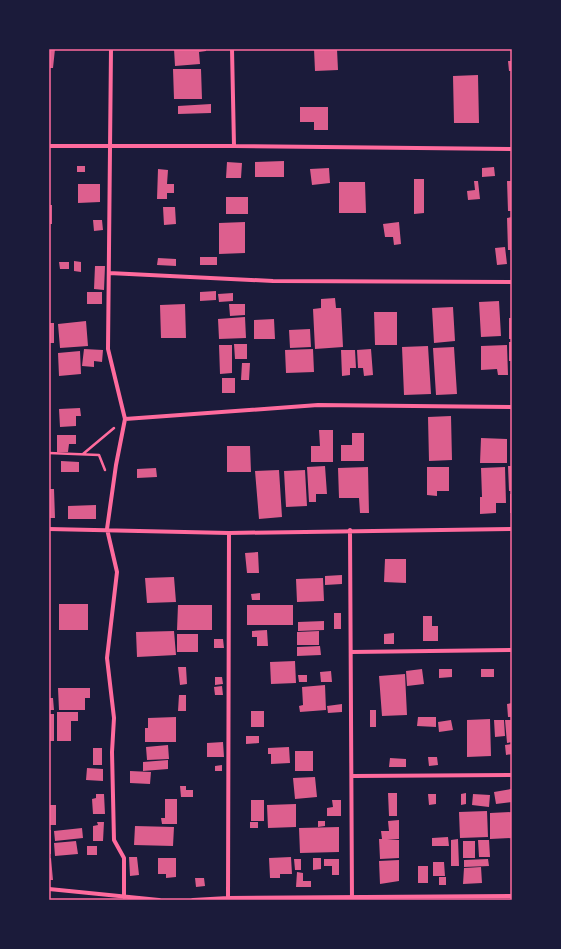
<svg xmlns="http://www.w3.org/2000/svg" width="561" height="949" font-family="Mulish,sans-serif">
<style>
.building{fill:#dd5f8e}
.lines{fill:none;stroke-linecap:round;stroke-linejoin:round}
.path{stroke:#ff6b9d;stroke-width:2.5}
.minor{stroke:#ff6b9d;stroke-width:4}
.neatline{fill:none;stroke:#ff6b9d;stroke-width:1.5}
</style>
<rect width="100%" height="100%" fill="#1b1b3a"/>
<path class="building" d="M49,49H55L53,68H49Z
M174,49H206V51L199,52L200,64L175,66Z
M314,49H337L338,70L315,71Z
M508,61H512V71H509Z
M173,69H201L202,99H174Z
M478,75L479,123H454L453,76Z
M211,104V113L178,114V106Z
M300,107H328V130H314V122H300Z
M284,161V177H255V162Z
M227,162L242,163L241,178H226Z
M77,166H85V172H77Z
M494,167L495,176L482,177V168Z
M329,168L330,183L312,185L310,169Z
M158,169L168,170L167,184H174V193H167V199H157Z
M414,179H424V213L414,214Z
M474,181H478L480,199L468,200L467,191L475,190Z
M507,181H512V211H508Z
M339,182H365L366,213H339Z
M78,184H100V202L78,203Z
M226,197H248V214H226Z
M49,205H52V224H49Z
M163,207H175L176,224L164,225Z
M512,217V250H508L507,218Z
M93,220H102L103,230L94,231Z
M245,222V253L219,254V223Z
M399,222L401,244L394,245L393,237H385L383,224Z
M505,247L507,264L497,265L495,248Z
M200,257H217V265H200Z
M158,258L176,259V266L157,265Z
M74,261L81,262V272L74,271Z
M59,262H69V269H60Z
M95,266H105L104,290L94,289Z
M216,291V300L200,301V292Z
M87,292H102V304H87Z
M233,293V301L219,302L218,294Z
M335,298L336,308H341L343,347L315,349L313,309L321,308V299Z
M499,301L501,336L481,337L479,302Z
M185,304L186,338H161L160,305Z
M229,304H245V315L230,316Z
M453,307L455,341L434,343L432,308Z
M374,312H397V345H375Z
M245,317L246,338L219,339L218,319Z
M509,318H512V339H509Z
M274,319L275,339H254V320Z
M86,321L88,346L60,348L58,324Z
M49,323H54V343H49Z
M310,329L311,347L290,348L289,330Z
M509,342H512V361H509Z
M234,344H247V359H235Z
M219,345H232V373L220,374Z
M507,345L508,375H498L497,369L481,370V346Z
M428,346L431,394L404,395L402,347Z
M454,347L457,394L436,395L433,348Z
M84,349L103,350L102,362L94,361V367L82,366Z
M313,349L314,372L286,373L285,350Z
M371,349L373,375L364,376L363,368H358L357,350Z
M341,350H355L356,368H350V375L342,376Z
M80,351L81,374L59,376L58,353Z
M242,363H250L249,380H241Z
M222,378H235V393H222Z
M80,408L81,416H76V426L60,427L59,409Z
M451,416L452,460L429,461L428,417Z
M319,430H333V462H311V446H320Z
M352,433H364V461H341V445H352Z
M57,435H76V444H69L68,452H57Z
M481,438L507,439V463H480Z
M227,446H250L251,472H227Z
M61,461L79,462V472H61Z
M325,466L327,494H316V502H309L307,467Z
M508,466H512V491H509Z
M368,467L369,513H360L359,498H339L338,468Z
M427,467H449V491H437V496L427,495Z
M505,467L506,503H496V513L480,514V497H482L481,468Z
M156,468L157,477L137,478V469Z
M279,470L282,517L259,519L255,471Z
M305,470L307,506L286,507L284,471Z
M49,489H54L55,518H49Z
M510,494H512V513H510Z
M96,505V519H68V506Z
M258,552L259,573H247L245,553Z
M385,559H406V583L384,582Z
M342,575V584L325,585V576Z
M174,577L176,602L147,603L145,578Z
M323,578L324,601L297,602L296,579Z
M260,593V600H252L251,594Z
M59,604H88V630H59Z
M178,605H212V630H177Z
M247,605H293V625H247Z
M334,613H341V629H334Z
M423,616H432V626H438V641H423Z
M324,621V630L298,631V622Z
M267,630L268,646H257V637H252V631Z
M174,631L176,655L137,657L136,632Z
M319,631V645H297V632Z
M394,633V644H384V634Z
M177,634H198V652H177Z
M214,639H223L224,648H214Z
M320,646L321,655L297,656V647Z
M295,661L296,683L271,684L270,662Z
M178,667H186L187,684L180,685Z
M422,669L424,684L407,686L406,671Z
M439,669H452V677L439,678Z
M481,669H494V677H481Z
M331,671L332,682H321L320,672Z
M405,674L407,715L382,716L379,676Z
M298,675H307V682H299Z
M215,677H222L223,684L215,685Z
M325,685L326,710L300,712L299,706L303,705L302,687Z
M222,686L223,695H215L214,687Z
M58,688H90V698H85V710H59Z
M179,695H186V711H178Z
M49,698H53L54,710H49Z
M512,703V717H508L507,704Z
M342,704V712L328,713L327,706Z
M370,710H376V727H370Z
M251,711H264V727H251Z
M57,712H78V721H71V741H57Z
M49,714H54V741H49Z
M176,717V742H145V728H148V718Z
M418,717H436V727L417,726Z
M490,719L491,756L467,757V720Z
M451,720L453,730L439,732L438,722Z
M494,720H504L505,736L495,737Z
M505,720H512V742L507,743Z
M246,736H259V743L246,744Z
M223,742L224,757H207V743Z
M512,744V754L506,755L505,745Z
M168,745L169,759L147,760L146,747Z
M289,747L290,763L271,764V754H268V748Z
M93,748H102V765H93Z
M295,751H313V771H295Z
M428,757H437L438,765L429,766Z
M390,758L406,759V767H389Z
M168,760V769L143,771V762Z
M222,765V771H215V766Z
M87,768L103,769V781L86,780Z
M130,771L151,772L150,784L130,783Z
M315,777L317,797L295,799L293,778Z
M180,786H186V790H193V797H181Z
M511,789L512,802L496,804L494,792Z
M388,793H397V816H389Z
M466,793V804L461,805V794Z
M96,794H104L105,814H93L92,799L96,798Z
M428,794H436V804L429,805Z
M473,794L490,795L489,807L472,805Z
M165,799H177V824H162L161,818H165Z
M251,800H264V821H251Z
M332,800H341V816H327V808L333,807Z
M296,804V827L268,828L267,805Z
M49,805H56V825H49Z
M487,811L488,837L460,838L459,812Z
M512,812V838L490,839V813Z
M399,820V839H387L399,840V858L380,859L379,839H382L381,831H389L388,821Z
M318,821H325V826L318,827Z
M97,822H104L103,841H93V826L98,825Z
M250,822H258V828H250Z
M135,826L174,827L173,846L134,845Z
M339,827V852L300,853L299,828Z
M82,828L83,838L55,841L54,831Z
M49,830H51V854H49Z
M448,837L449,846H432V838Z
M458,839L459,866H451V840Z
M478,840H489L490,857H479Z
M76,841L78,854L55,856L54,843Z
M463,841H475V858H463Z
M87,846H97V855H87Z
M129,857H137L139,875L130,876Z
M291,857L292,874H280V878H270L269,858Z
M49,858H51L53,880H49Z
M158,858H176V877L166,878V874H158Z
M313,858H321V869L313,870Z
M294,859H301V870H295Z
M324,859H339V875H332V866H324Z
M488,859L489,866L464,867V860Z
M399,860V881L380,884L379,861Z
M433,862H444L445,876H433Z
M418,866H428V883H418Z
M481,867L482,883L463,884L464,868Z
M297,872L303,873V881H311V887H296Z
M439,877H446V885H439Z
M195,878H204L205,886L196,887Z"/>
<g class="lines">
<path class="path" d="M49,453L99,455L105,470
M83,454L114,428"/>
<path class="minor" d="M111,49L108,349L125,419L116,465L107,529L117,572L107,658L114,718L112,752L114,840L124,858V897
M232,49L234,146
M49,146H234L512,149
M109,273L273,281L512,282
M125,419L318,405L512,407
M49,529L229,533L512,529
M350,530L352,900
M351,652L512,650
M353,776L512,775
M49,889L159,900
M228,898L229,533
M193,900L228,898L512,896"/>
</g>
<rect width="561" height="949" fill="none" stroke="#1b1b3a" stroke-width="100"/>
<rect x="50" y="50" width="461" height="849" class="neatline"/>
</svg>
